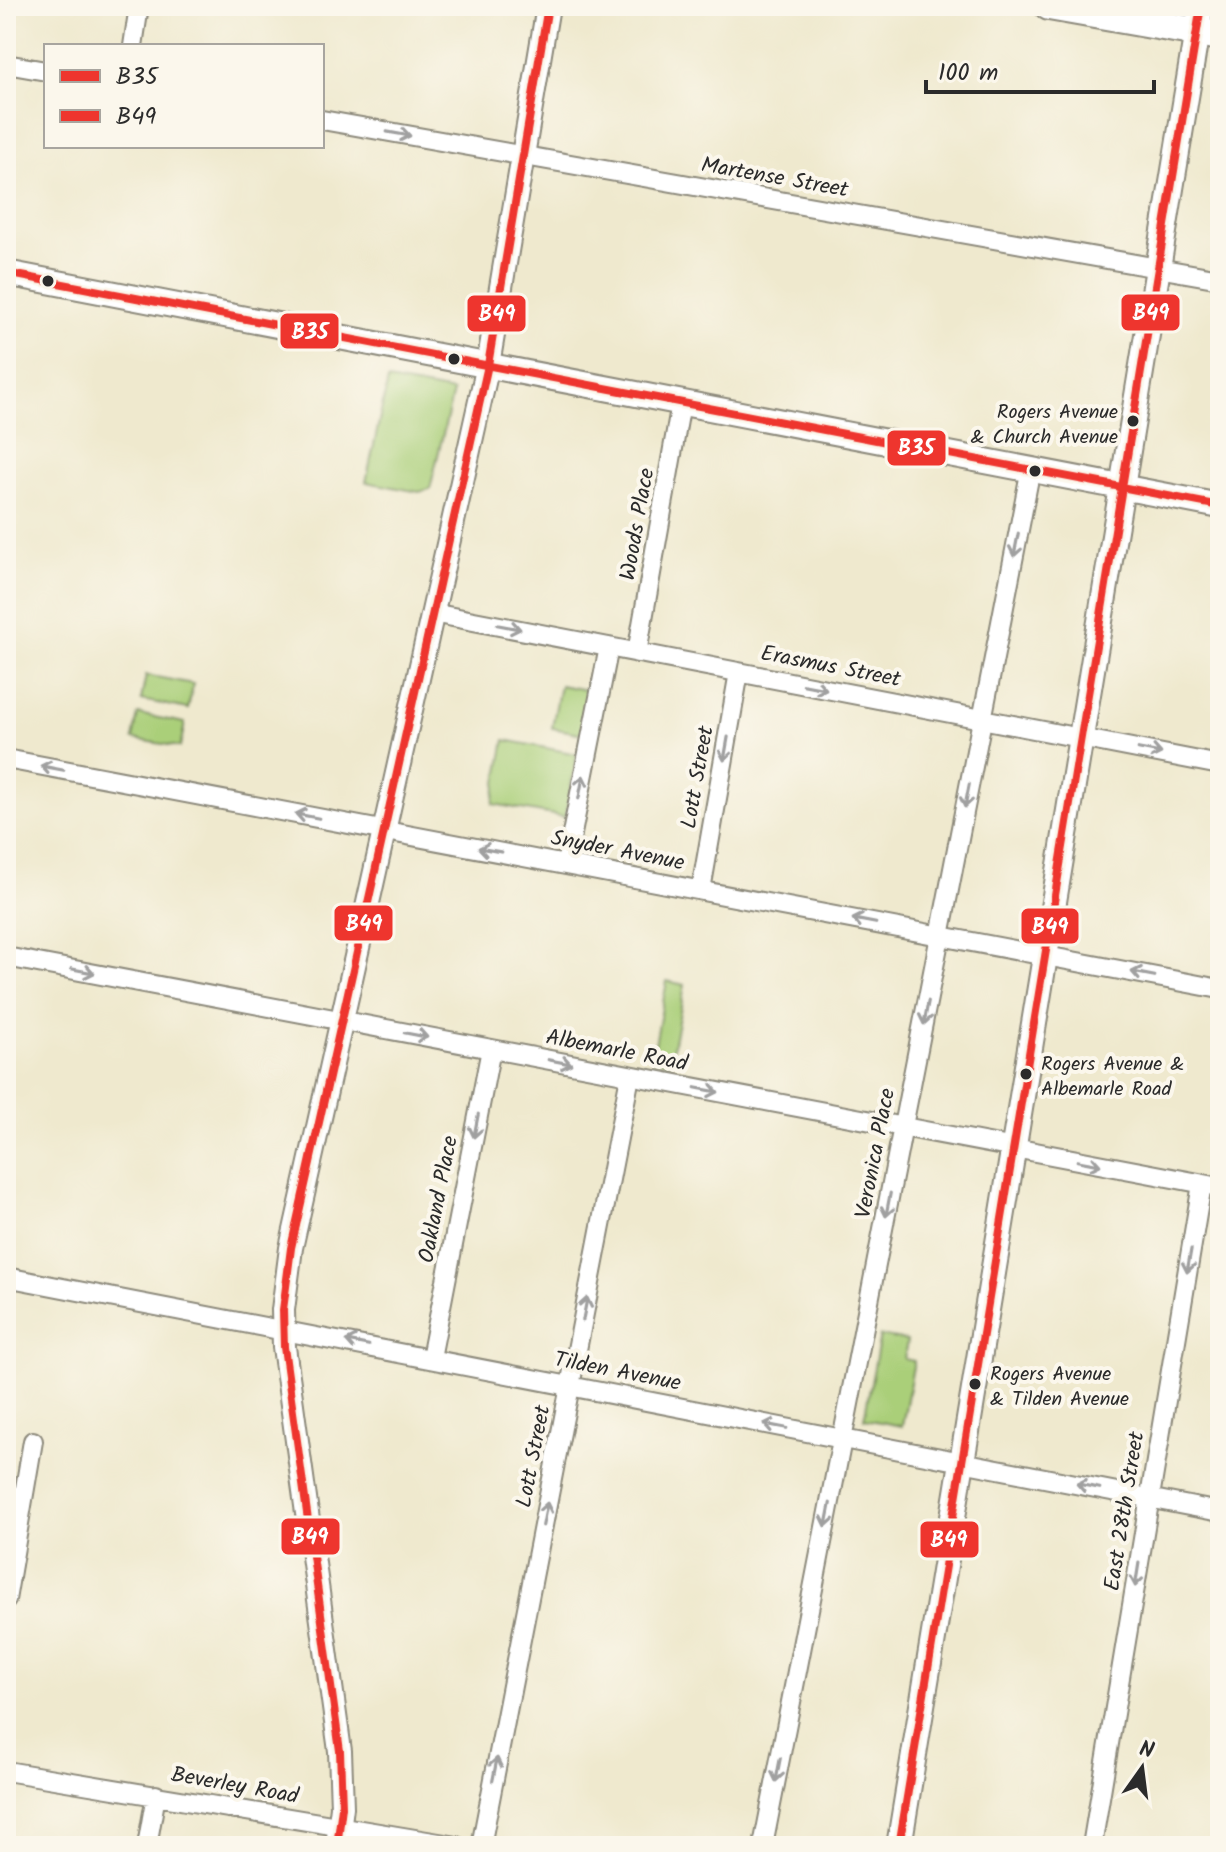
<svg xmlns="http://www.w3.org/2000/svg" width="1226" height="1852" font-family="Kalam,sans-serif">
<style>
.green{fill:#aacf79;stroke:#6a7d52;stroke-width:2}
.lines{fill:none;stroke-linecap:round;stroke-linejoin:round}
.minor-casing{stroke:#8d8a7c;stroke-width:22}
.tertiary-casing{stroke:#8d8a7c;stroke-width:26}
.secondary-casing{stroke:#8d8a7c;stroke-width:28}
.trunk-casing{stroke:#8d8a7c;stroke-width:32}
.minor{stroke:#fff;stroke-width:18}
.tertiary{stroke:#fff;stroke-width:22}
.secondary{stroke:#fff;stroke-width:24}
.trunk{stroke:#fff;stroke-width:28}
.bus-1-casing{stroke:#fbf7ec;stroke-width:14}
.bus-2-casing{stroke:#fbf7ec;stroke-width:14}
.bus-1{stroke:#ee352e;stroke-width:8}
.bus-2{stroke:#ee352e;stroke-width:8}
.oneway{stroke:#a0a0a0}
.bus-dot{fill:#2b2b2b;stroke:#fbf7ec;stroke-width:3}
.labels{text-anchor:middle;stroke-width:8;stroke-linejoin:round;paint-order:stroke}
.bus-label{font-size:20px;fill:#2b2b2b;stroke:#fbf7ec;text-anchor:start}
.street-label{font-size:22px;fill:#2b2b2b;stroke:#fbf7ec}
.line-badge{stroke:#fbf7ec;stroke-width:3}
.badge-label{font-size:22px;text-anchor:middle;font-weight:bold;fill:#fff}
</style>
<rect width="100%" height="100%" fill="#fbf7ec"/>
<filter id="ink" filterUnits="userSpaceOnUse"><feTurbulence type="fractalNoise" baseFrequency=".0125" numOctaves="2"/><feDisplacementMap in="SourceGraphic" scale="16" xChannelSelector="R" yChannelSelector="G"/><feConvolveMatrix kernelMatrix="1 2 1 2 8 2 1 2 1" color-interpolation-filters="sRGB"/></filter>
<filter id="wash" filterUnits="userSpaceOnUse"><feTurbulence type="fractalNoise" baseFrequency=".006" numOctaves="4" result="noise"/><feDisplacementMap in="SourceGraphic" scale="32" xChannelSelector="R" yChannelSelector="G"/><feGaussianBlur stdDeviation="1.8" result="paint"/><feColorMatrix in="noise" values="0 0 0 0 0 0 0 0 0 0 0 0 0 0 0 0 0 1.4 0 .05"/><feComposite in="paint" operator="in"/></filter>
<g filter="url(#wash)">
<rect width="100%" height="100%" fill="#efe9ce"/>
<path class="green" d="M388,380L453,392L430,489L419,492L366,482Z
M146,675L193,684L188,709L141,700Z
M560,685L592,691L584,734L552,728Z
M138,714L185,723L180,747L133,739Z
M505,740L577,754L565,817L493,804Z
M667,981L685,985L670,1063L652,1060Z
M880,1336L907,1341L904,1359L914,1361L902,1426L864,1419Z"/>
</g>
<g filter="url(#ink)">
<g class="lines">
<defs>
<path id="minor" d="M133,46L139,6
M6,64L46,71
M322,120L1220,279
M432,613L1220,765
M637,653L681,403
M6,759L1220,989
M566,864L609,647
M701,890L739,672
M6,957L1220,1187
M6,1277L1220,1512
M431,1358L491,1049
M6,1600L33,1441
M6,1771L457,1846
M147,1846L156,1795
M481,1846L630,1076
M763,1846L1031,468
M1092,1846L1202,1184"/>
<path id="tertiary" d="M337,1846L342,1807L340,1751L284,1347L283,1310L291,1248L488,365L548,6"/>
<path id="secondary" d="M6,273L1220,506
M899,1846L1201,6"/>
<path id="trunk" d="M1049,6L1220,36"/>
</defs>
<use href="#minor" class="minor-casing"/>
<use href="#tertiary" class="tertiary-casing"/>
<use href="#secondary" class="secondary-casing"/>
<use href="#trunk" class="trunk-casing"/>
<use href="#minor" class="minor"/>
<use href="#tertiary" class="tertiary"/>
<use href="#secondary" class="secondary"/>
<use href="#trunk" class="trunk"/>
<defs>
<path id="bus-1" d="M6,273L1220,506"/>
<path id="bus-2" d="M337,1846L342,1807L340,1751L284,1347L283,1310L291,1248L488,365L548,6
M899,1846L1201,6"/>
</defs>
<use href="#bus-1" class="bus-1-casing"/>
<use href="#bus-2" class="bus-2-casing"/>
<use href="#bus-1" class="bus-1"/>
<use href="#bus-2" class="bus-2"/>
</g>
<defs><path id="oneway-shaft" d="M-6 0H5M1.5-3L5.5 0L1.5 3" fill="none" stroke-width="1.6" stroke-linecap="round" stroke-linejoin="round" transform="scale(2)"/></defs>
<g class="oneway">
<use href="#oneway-shaft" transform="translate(399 134) rotate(10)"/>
<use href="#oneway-shaft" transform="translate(1016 545) rotate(101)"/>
<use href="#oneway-shaft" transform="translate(509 627) rotate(11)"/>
<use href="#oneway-shaft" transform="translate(815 687) rotate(11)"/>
<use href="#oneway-shaft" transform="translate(726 749) rotate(100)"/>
<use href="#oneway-shaft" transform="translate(1150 751) rotate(11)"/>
<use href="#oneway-shaft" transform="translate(52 768) rotate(-169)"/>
<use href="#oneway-shaft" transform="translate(581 787) rotate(-79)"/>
<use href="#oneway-shaft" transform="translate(967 796) rotate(101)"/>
<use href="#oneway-shaft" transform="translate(307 816) rotate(-169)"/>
<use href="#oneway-shaft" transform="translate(490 850) rotate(-170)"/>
<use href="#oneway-shaft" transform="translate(864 921) rotate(-169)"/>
<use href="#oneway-shaft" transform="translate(83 971) rotate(11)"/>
<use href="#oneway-shaft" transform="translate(1143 974) rotate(-169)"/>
<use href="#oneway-shaft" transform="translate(926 1013) rotate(101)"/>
<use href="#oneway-shaft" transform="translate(416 1035) rotate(11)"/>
<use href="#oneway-shaft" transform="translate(560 1062) rotate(11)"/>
<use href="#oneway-shaft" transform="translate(707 1090) rotate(11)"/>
<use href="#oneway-shaft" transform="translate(476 1126) rotate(101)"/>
<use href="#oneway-shaft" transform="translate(1089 1163) rotate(11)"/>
<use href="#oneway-shaft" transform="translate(888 1205) rotate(101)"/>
<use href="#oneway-shaft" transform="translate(1189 1261) rotate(100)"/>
<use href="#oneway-shaft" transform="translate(585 1309) rotate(-79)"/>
<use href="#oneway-shaft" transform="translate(357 1343) rotate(-169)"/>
<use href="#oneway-shaft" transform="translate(775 1426) rotate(-169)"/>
<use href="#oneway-shaft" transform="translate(1088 1486) rotate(-169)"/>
<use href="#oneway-shaft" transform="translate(545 1514) rotate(-79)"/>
<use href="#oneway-shaft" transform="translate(828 1515) rotate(101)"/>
<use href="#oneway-shaft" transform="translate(1137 1575) rotate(99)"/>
<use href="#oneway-shaft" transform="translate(495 1769) rotate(-79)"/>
<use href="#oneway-shaft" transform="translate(778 1770) rotate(101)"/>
</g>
</g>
<g class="bus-dot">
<circle cx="48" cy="281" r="7"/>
<circle cx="454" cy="359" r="7"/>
<circle cx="1133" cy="421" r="7"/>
<circle cx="1035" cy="471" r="7"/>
<circle cx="1026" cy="1074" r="7"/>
<circle cx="975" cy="1384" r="7"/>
</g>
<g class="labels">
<g class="bus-label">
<text x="1118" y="418" text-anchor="end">Rogers Avenue<tspan x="1118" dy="25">&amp; Church Avenue</tspan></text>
<text x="1041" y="1070">Rogers Avenue &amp;<tspan x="1041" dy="25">Albemarle Road</tspan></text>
<text x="990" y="1380">Rogers Avenue<tspan x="990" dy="25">&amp; Tilden Avenue</tspan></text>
</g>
<g class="street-label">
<text transform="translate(775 176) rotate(10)" y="8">Martense Street</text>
<text transform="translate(636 524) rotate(-80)" y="8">Woods Place</text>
<text transform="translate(831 665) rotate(11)" y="8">Erasmus Street</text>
<text transform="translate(696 777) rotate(-80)" y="8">Lott Street</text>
<text transform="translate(618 849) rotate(11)" y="8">Snyder Avenue</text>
<text transform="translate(617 1049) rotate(11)" y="8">Albemarle Road</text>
<text transform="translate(874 1153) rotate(-79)" y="8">Veronica Place</text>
<text transform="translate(437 1199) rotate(-79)" y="8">Oakland Place</text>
<text transform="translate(618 1370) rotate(11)" y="8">Tilden Avenue</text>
<text transform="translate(532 1456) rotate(-79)" y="8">Lott Street</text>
<text transform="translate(1123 1511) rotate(-81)" y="8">East 28th Street</text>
<text transform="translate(235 1784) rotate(10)" y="8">Beverley Road</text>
</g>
</g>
<g class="line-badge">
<rect x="1120" y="293" width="61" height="39" rx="8" fill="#ee352e"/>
<rect x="466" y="294" width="61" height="39" rx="8" fill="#ee352e"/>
<rect x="279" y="312" width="61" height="38" rx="8" fill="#ee352e"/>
<rect x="886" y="429" width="61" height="38" rx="8" fill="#ee352e"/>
<rect x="333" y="904" width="61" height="38" rx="8" fill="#ee352e"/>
<rect x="1020" y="907" width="60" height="38" rx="8" fill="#ee352e"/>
<rect x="280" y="1517" width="61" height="39" rx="8" fill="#ee352e"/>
<rect x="919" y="1520" width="61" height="39" rx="8" fill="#ee352e"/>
</g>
<g class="badge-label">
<text x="1151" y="320">B49</text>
<text x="497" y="321">B49</text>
<text x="310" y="339">B35</text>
<text x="916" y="455">B35</text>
<text x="364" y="931">B49</text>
<text x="1050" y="934">B49</text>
<text x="310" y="1544">B49</text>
<text x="949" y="1547">B49</text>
</g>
<rect width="1226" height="1852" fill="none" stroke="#fbf7ec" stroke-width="32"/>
<rect x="44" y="44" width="280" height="104" fill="#fbf7ec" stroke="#a8a59f" stroke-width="2"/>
<rect x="60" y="70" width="40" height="12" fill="#ee352e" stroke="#a8a59f" stroke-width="2"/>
<text x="116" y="84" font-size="24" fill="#2b2b2b">B35</text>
<rect x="60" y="110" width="40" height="12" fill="#ee352e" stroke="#a8a59f" stroke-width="2"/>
<text x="116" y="124" font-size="24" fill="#2b2b2b">B49</text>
<g transform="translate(1142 1768) rotate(14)" stroke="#fbf7ec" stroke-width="6" paint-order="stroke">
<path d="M0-6L14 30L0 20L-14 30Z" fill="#2b2b2b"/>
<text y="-12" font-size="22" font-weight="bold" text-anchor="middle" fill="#2b2b2b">N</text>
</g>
<path d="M926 80v12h228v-12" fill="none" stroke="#2b2b2b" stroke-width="4"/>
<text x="938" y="80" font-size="24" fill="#2b2b2b" stroke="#fbf7ec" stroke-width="6" paint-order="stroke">100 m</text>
</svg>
